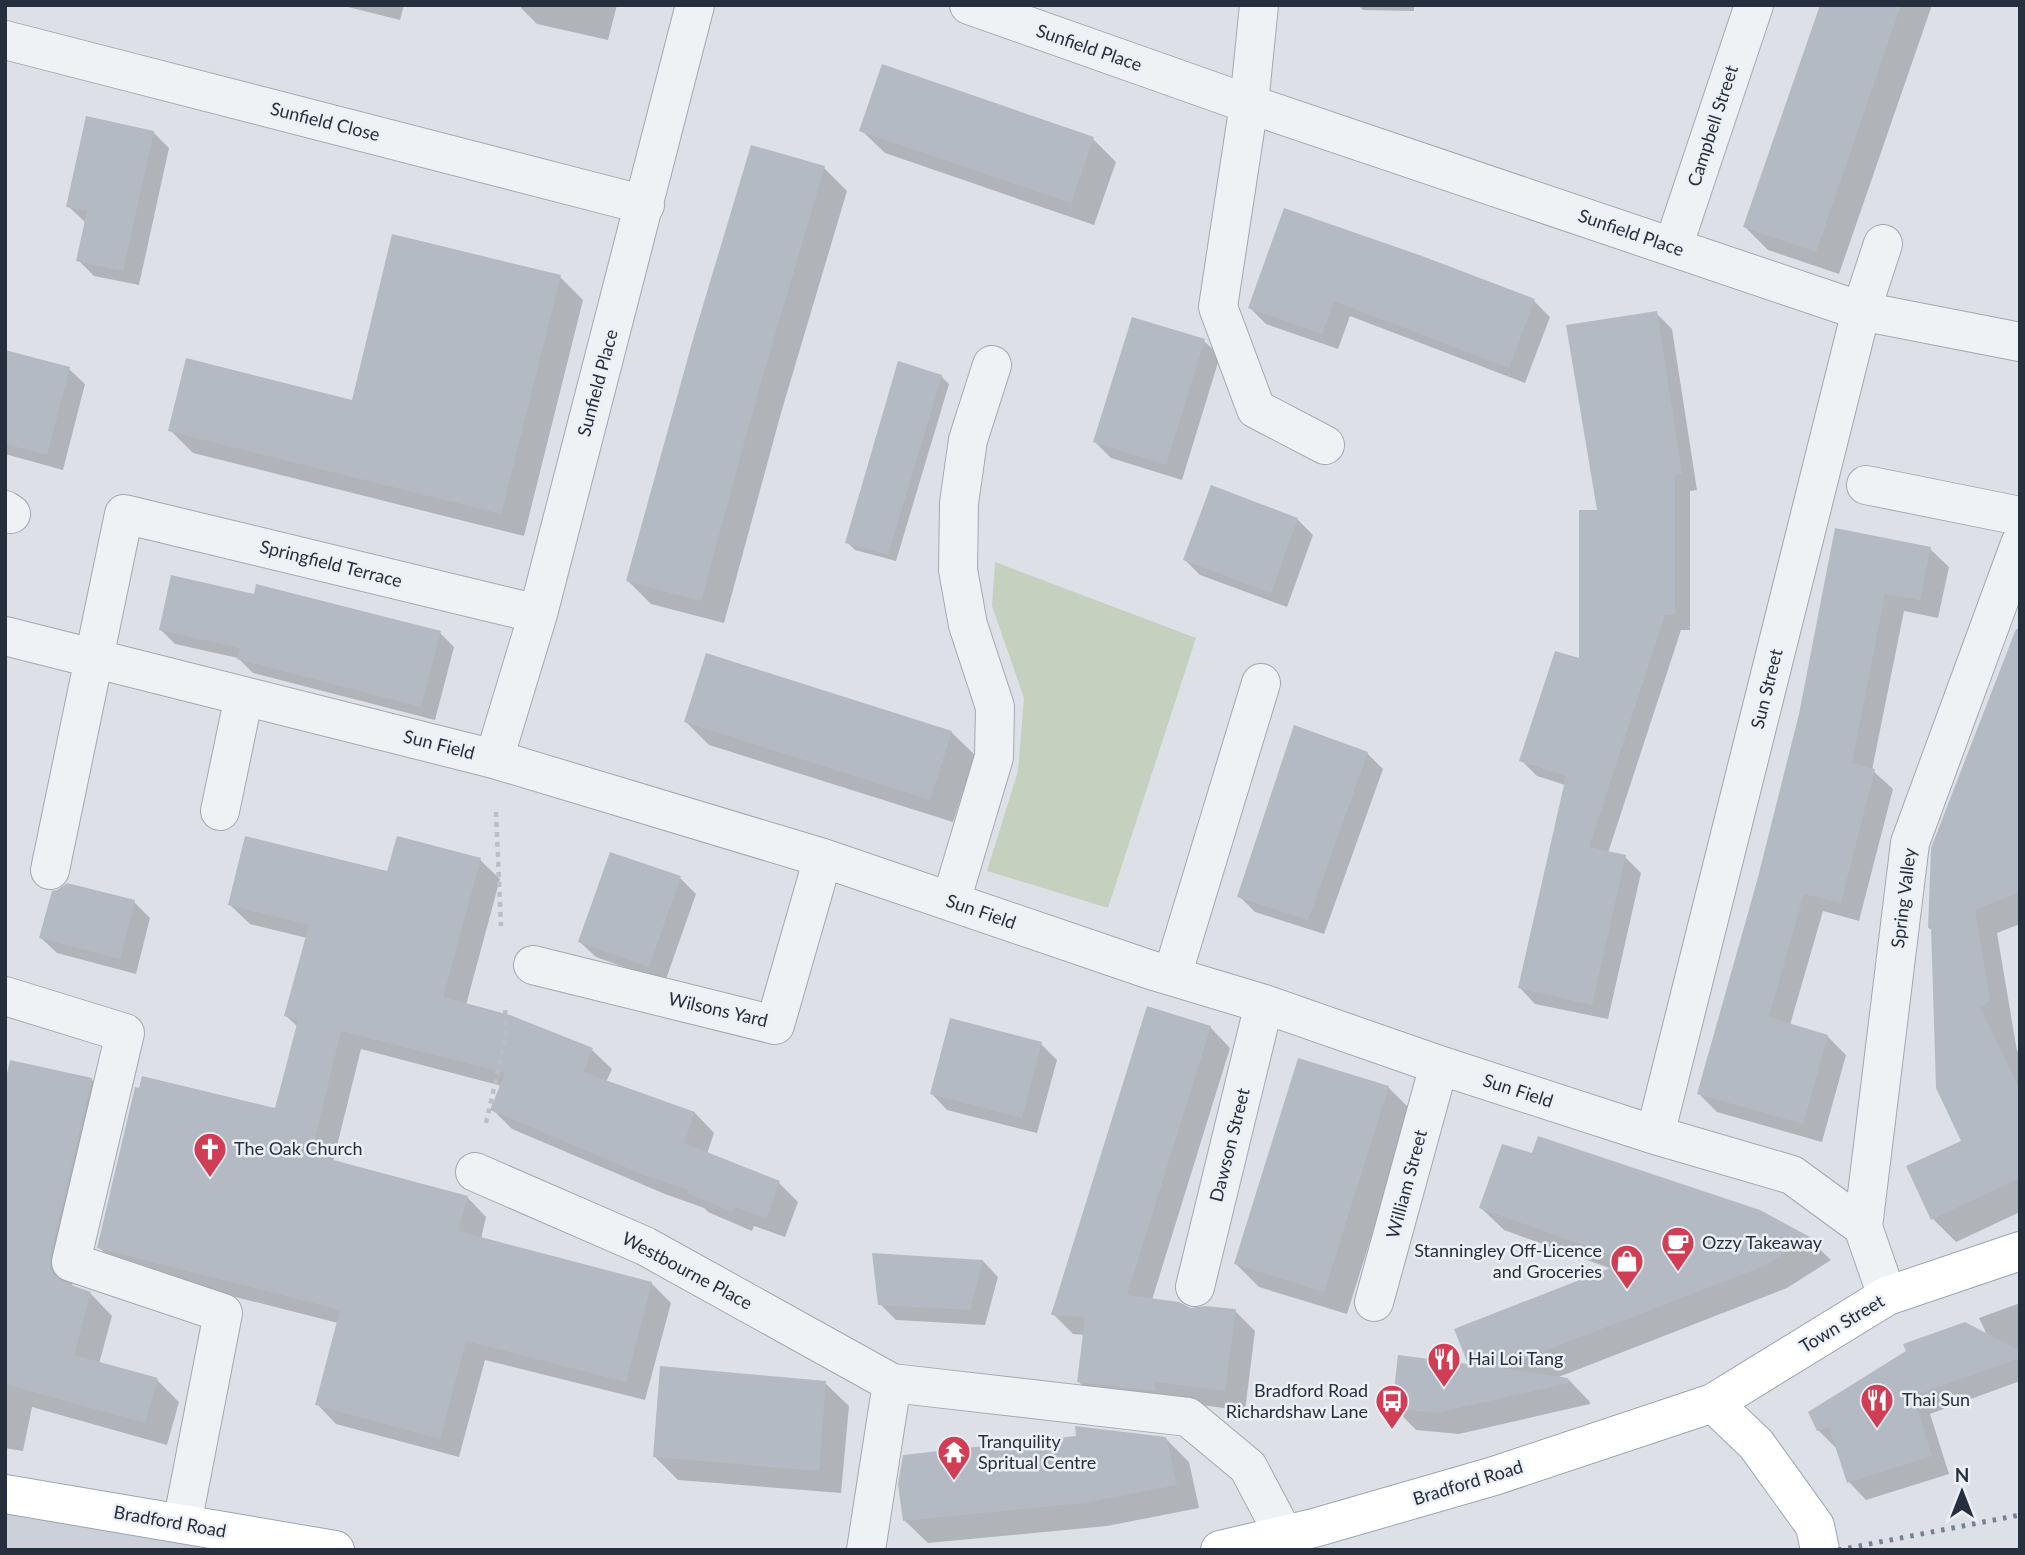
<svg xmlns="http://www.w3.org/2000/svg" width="2025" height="1555" font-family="Lato,sans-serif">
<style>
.built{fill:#cbd0d9}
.green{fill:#c3d1be}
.shadow{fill:#0003}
.building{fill:#b4bac4}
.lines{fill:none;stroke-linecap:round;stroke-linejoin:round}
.minor-casing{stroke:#a2a8b1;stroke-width:40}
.major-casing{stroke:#9ca5b3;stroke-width:40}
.path{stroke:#bbbfc5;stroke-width:4.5;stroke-dasharray:5 5;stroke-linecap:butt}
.minor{stroke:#eff2f5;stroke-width:38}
.major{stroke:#fff;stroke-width:38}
.rail{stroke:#768091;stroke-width:5;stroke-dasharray:3.5 7;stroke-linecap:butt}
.labels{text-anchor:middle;stroke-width:5;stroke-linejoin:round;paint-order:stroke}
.street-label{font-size:18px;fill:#262f3e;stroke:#ecf0f5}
.poi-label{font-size:18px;fill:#262f3e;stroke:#ecf0f5;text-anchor:start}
</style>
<rect width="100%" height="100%" fill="#dde1e7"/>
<path class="built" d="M5,1509L227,1550H5Z"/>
<path class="green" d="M995,562L1196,638L1108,908L987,871L1018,771L1024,698L992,606Z"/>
<path class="shadow" d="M340,5H404L400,20Z
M522,5H617L608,40L537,24L521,8Z
M1358,5H1414V11L1363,10Z
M1821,5H1932L1839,274L1768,250L1745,227Z
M861,130L1093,139L1116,162L1094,225L885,153Z
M153,132L169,148L139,285L94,276L78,260L86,223L68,206Z
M824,168L847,191L781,413L724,623L651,604L628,581Z
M1422,258L1534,301L1550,317L1525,383L1350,316L1338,349L1266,324L1250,308Z
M560,277L583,300L524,536L193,453L170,430L353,402Z
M1656,313L1672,329L1697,490L1690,491V630H1681L1608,853L1625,857L1641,873L1608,1019L1535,1004L1520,988L1565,785L1537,776L1521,760L1581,661L1599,512Z
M1204,341L1220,356L1182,480L1111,458L1095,442Z
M5,352L69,369L85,384L63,470L5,454Z
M941,376L949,384L896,561L855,550L847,542Z
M1297,519L1313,535L1287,607L1200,575L1185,560Z
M1837,530L1930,549L1949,567L1938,618L1904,611L1872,770L1893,789L1859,921L1823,911L1790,1025L1827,1036L1846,1055L1822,1142L1717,1112L1699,1094L1759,882L1801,714Z
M2020,623V924L1997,933L2017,1051L2020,1048V1212L1956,1242L1933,1219L1963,1142L1933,931L1929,928L1933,849Z
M161,630L440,633L454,647L435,720L253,673L238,658L175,644Z
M686,722L951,732L975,755L953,822L709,745Z
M1367,753L1383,769L1324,934L1255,912L1239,896Z
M480,860L500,879L466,1005L592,1050L612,1069L606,1082L695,1113L714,1133L707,1154L779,1183L798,1202L785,1237L754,1226L752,1231L708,1212L704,1208L665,1194L512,1129L492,1109L502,1086L361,1049L333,1162L467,1197L486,1217L481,1239L651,1283L671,1303L645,1400L485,1360L459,1457L336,1424L317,1404L338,1323L118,1267L99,1247L276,1110L298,1027L286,1016L307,938L250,924L230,905L389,873Z
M680,878L696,894L665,982L596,957L580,942Z
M134,902L150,918L136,974L57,953L41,938Z
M1210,1027L1230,1048L1152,1300L1190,1310L1235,1311L1255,1331L1245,1411L1173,1401L1099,1402L1079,1382L1085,1335L1073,1334L1053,1314Z
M1041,1044L1057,1060L1037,1133L947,1110L932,1094Z
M91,1079L114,1102L72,1286L90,1293L112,1316L99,1364L157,1380L179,1402L167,1445L32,1407L23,1451L5,1448V1088Z
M1388,1087L1411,1110L1347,1314L1259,1287L1236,1264Z
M1481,1208L1760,1212L1809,1239L1831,1260L1787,1288L1556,1378L1568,1379L1590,1402V1404L1459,1434L1416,1430L1394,1407L1471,1366L1612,1269L1504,1230Z
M874,1255L983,1261L998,1277L985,1325L896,1320L880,1304Z
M2020,1303V1381L1930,1414L1949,1474L1866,1500L1849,1482L1836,1448L1818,1430L1987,1335L1979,1318Z
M825,1383L849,1406L841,1493L678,1480L654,1456Z
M1165,1438L1189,1462L1199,1508L1107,1526L928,1543L904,1520Z"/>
<path class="building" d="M1820,5H1901L1816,252L1743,227Z
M882,64L1094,137L1071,203L859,131Z
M86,116L154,131L123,271L76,261L87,211L66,207Z
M751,145L825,166L759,389L701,601L626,581L695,332Z
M1284,208L1422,256L1535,299L1509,368L1334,301L1322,334L1248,308Z
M392,234L561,275L501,514L168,431L186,358L352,400Z
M1657,311L1682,474L1675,475V615H1665L1589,847L1626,855L1592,1005L1518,988L1566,776L1519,761L1555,651L1579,658V510H1597L1566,325Z
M1132,317L1205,339L1166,465L1093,442Z
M5,350L70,367L47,455L5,444Z
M898,361L942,375L888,555L845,543Z
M1211,485L1298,518L1271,593L1183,560Z
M1835,528L1931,547L1920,600L1885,594L1852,763L1875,769L1841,903L1804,894L1769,1017L1828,1035L1803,1124L1697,1094L1757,881L1799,714Z
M171,575L254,594L256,584L441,631L421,707L237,659L240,648L159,630Z
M2016,629L2020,630V892L1975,910L1990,1001L1980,1007L2020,1090V1178L1931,1220L1906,1166L1961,1141L1936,1088L1931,927L1928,928L1931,848Z
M706,653L952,731L930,800L684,722Z
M1294,725L1368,752L1308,920L1237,897Z
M245,836L387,871L397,836L481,858L443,997L510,1015L593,1048L583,1072L695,1112L684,1143L780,1181L766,1218L735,1207L733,1212L687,1193L688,1190L644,1175L490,1110L505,1073L341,1031L311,1154L468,1196L458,1231L652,1282L626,1382L466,1341L440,1439L315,1405L340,1310L97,1248L135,1087L139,1088L142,1076L275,1108L298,1020L284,1016L309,925L228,905Z
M610,852L681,876L649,967L578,942Z
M67,883L135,900L120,959L39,938L52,891L57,890Z
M1147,1006L1211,1026L1127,1295L1179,1302L1191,1308L1205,1306L1236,1309L1225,1391L1154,1382L1156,1391L1077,1382L1085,1317L1051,1315Z
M950,1018L1042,1042L1022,1118L930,1094Z
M1298,1058L1389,1086L1324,1292L1234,1264Z
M10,1060L92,1078L50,1257V1267L55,1276L63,1282L91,1292L74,1355L158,1378L145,1423L5,1384V1083Z
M1538,1136L1760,1210L1810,1237L1764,1266L1501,1368L1568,1378L1569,1383L1436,1413L1392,1408L1398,1355L1468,1364L1454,1329L1628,1261L1479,1208L1502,1144L1532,1153Z
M872,1253L983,1260L970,1310L878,1305Z
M1965,1322L2020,1351V1358L1913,1396L1932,1456L1847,1483L1829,1427L1817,1431L1808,1412L1906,1351L1903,1344Z
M660,1366L826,1381L819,1471L653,1457Z
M1075,1426L1166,1437L1177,1485L1083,1503L903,1521L898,1484L903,1455L1076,1436Z"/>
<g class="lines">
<defs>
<path id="minor" d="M969,5L1249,104L1861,311L2020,342
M1259,5L1249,104L1218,307L1256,409L1325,445
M5,40L645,205
M1673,247L1754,5
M1866,485L2020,516
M5,510L11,514
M5,636L494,759L823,858L1151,970L1264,1004L1439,1065L1655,1135L1792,1175L1863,1227L1887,1296
M494,759L538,614L695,5
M220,811L244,696
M50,870L124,514L538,614
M951,901L994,757L995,707L968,625L958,570L959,503L968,440L992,365
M533,965L775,1025L823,858
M1172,976L1261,683
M5,996L125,1033L71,1262L223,1313L182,1524
M1655,1135L1861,311L1883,244
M475,1172L645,1246L892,1383L1188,1417L1248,1467L1284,1535
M1863,1227L1910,843L2020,544
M1195,1287L1264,1004
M1374,1302L1439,1065
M866,1550L892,1383"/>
<path id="major" d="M1713,1403L1756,1444L1815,1526L1820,1550
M5,1494L335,1550
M1220,1550L1314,1528L1494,1476L1713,1403L1887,1296L2020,1251"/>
</defs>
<use href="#minor" class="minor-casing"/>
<use href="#major" class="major-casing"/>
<path class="path" d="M496,812L501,926
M486,1123L506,1036L505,1005"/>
<use href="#minor" class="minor"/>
<use href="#major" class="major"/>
<path class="rail" d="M1838,1550L2020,1515"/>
</g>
<defs>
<symbol id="church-pin" viewBox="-11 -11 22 30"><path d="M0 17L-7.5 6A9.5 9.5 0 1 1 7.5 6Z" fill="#d13d54" stroke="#ecf0f5"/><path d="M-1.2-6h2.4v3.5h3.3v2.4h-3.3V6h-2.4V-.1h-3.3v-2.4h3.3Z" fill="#fff"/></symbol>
<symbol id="cafe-pin" viewBox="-11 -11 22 30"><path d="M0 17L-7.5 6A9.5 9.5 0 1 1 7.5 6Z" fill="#d13d54" stroke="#ecf0f5"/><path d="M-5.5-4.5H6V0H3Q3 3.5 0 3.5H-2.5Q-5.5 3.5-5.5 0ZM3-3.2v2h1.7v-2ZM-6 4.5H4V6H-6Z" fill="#fff"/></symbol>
<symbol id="shop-pin" viewBox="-11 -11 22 30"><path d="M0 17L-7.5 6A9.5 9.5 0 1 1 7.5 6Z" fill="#d13d54" stroke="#ecf0f5"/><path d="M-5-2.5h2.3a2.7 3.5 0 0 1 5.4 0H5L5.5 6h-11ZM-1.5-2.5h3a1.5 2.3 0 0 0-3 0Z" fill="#fff"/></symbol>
<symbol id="restaurant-pin" viewBox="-11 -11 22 30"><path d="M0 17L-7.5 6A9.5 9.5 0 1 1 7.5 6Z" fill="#d13d54" stroke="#ecf0f5"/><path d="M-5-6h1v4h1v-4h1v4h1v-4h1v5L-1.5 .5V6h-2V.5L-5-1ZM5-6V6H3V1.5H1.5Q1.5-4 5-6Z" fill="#fff"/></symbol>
<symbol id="bus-pin" viewBox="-11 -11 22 30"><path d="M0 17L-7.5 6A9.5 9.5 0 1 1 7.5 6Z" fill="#d13d54" stroke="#ecf0f5"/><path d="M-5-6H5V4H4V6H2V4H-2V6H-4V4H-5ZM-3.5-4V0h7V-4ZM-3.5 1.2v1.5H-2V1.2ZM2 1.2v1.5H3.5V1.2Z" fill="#fff"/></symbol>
<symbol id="temple-pin" viewBox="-11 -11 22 30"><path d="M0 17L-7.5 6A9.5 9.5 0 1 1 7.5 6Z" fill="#d13d54" stroke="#ecf0f5"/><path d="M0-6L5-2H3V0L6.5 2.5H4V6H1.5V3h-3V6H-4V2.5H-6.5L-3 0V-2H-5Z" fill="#fff"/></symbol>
</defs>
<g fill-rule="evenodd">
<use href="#church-pin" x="191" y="1130" width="38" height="52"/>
<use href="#cafe-pin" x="1659" y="1224" width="38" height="52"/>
<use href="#shop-pin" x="1608" y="1242" width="38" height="52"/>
<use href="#restaurant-pin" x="1425" y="1340" width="38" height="52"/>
<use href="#restaurant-pin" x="1858" y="1381" width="38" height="52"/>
<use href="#bus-pin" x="1373" y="1382" width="38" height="52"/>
<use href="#temple-pin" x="935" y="1433" width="38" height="52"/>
</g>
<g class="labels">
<g class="street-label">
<text transform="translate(1089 48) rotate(19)" y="6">Sunfield Place</text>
<text transform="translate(325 122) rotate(14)" y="6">Sunfield Close</text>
<text transform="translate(1713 126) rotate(-72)" y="6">Campbell Street</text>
<text transform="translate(1631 233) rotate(19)" y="6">Sunfield Place</text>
<text transform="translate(598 383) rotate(-75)" y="6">Sunfield Place</text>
<text transform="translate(331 564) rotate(14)" y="6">Springfield Terrace</text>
<text transform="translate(1767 689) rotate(-76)" y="6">Sun Street</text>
<text transform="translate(439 745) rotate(14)" y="6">Sun Field</text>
<text transform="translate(1904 898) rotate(-83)" y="6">Spring Valley</text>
<text transform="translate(981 912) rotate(19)" y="6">Sun Field</text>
<text transform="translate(718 1010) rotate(13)" y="6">Wilsons Yard</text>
<text transform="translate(1518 1091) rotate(18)" y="6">Sun Field</text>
<text transform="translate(1230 1145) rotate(-76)" y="6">Dawson Street</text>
<text transform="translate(1407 1184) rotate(-75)" y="6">William Street</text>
<text transform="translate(687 1271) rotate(28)" y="6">Westbourne Place</text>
<text transform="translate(1842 1324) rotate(-31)" y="6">Town Street</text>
<text transform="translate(1468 1483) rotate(-17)" y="6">Bradford Road</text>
<text transform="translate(170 1522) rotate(10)" y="6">Bradford Road</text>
</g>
<g class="poi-label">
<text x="234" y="1155">The Oak Church</text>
<text x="1702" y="1249">Ozzy Takeaway</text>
<text x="1602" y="1257" text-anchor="end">Stanningley Off-Licence<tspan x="1602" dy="21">and Groceries</tspan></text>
<text x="1468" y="1365">Hai Loi Tang</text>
<text x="1368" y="1397" text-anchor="end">Bradford Road<tspan x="1368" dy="21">Richardshaw Lane</tspan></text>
<text x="1902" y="1406">Thai Sun</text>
<text x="978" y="1448">Tranquility<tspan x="978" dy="21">Spritual Centre</tspan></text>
</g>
</g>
<rect width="2025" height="1555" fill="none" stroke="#262f3e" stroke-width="14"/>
<g transform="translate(1962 1492)" stroke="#ecf0f5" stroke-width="5" paint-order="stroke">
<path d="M0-5L12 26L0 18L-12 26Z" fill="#262f3e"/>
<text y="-10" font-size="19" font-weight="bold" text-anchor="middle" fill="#262f3e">N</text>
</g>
</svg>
